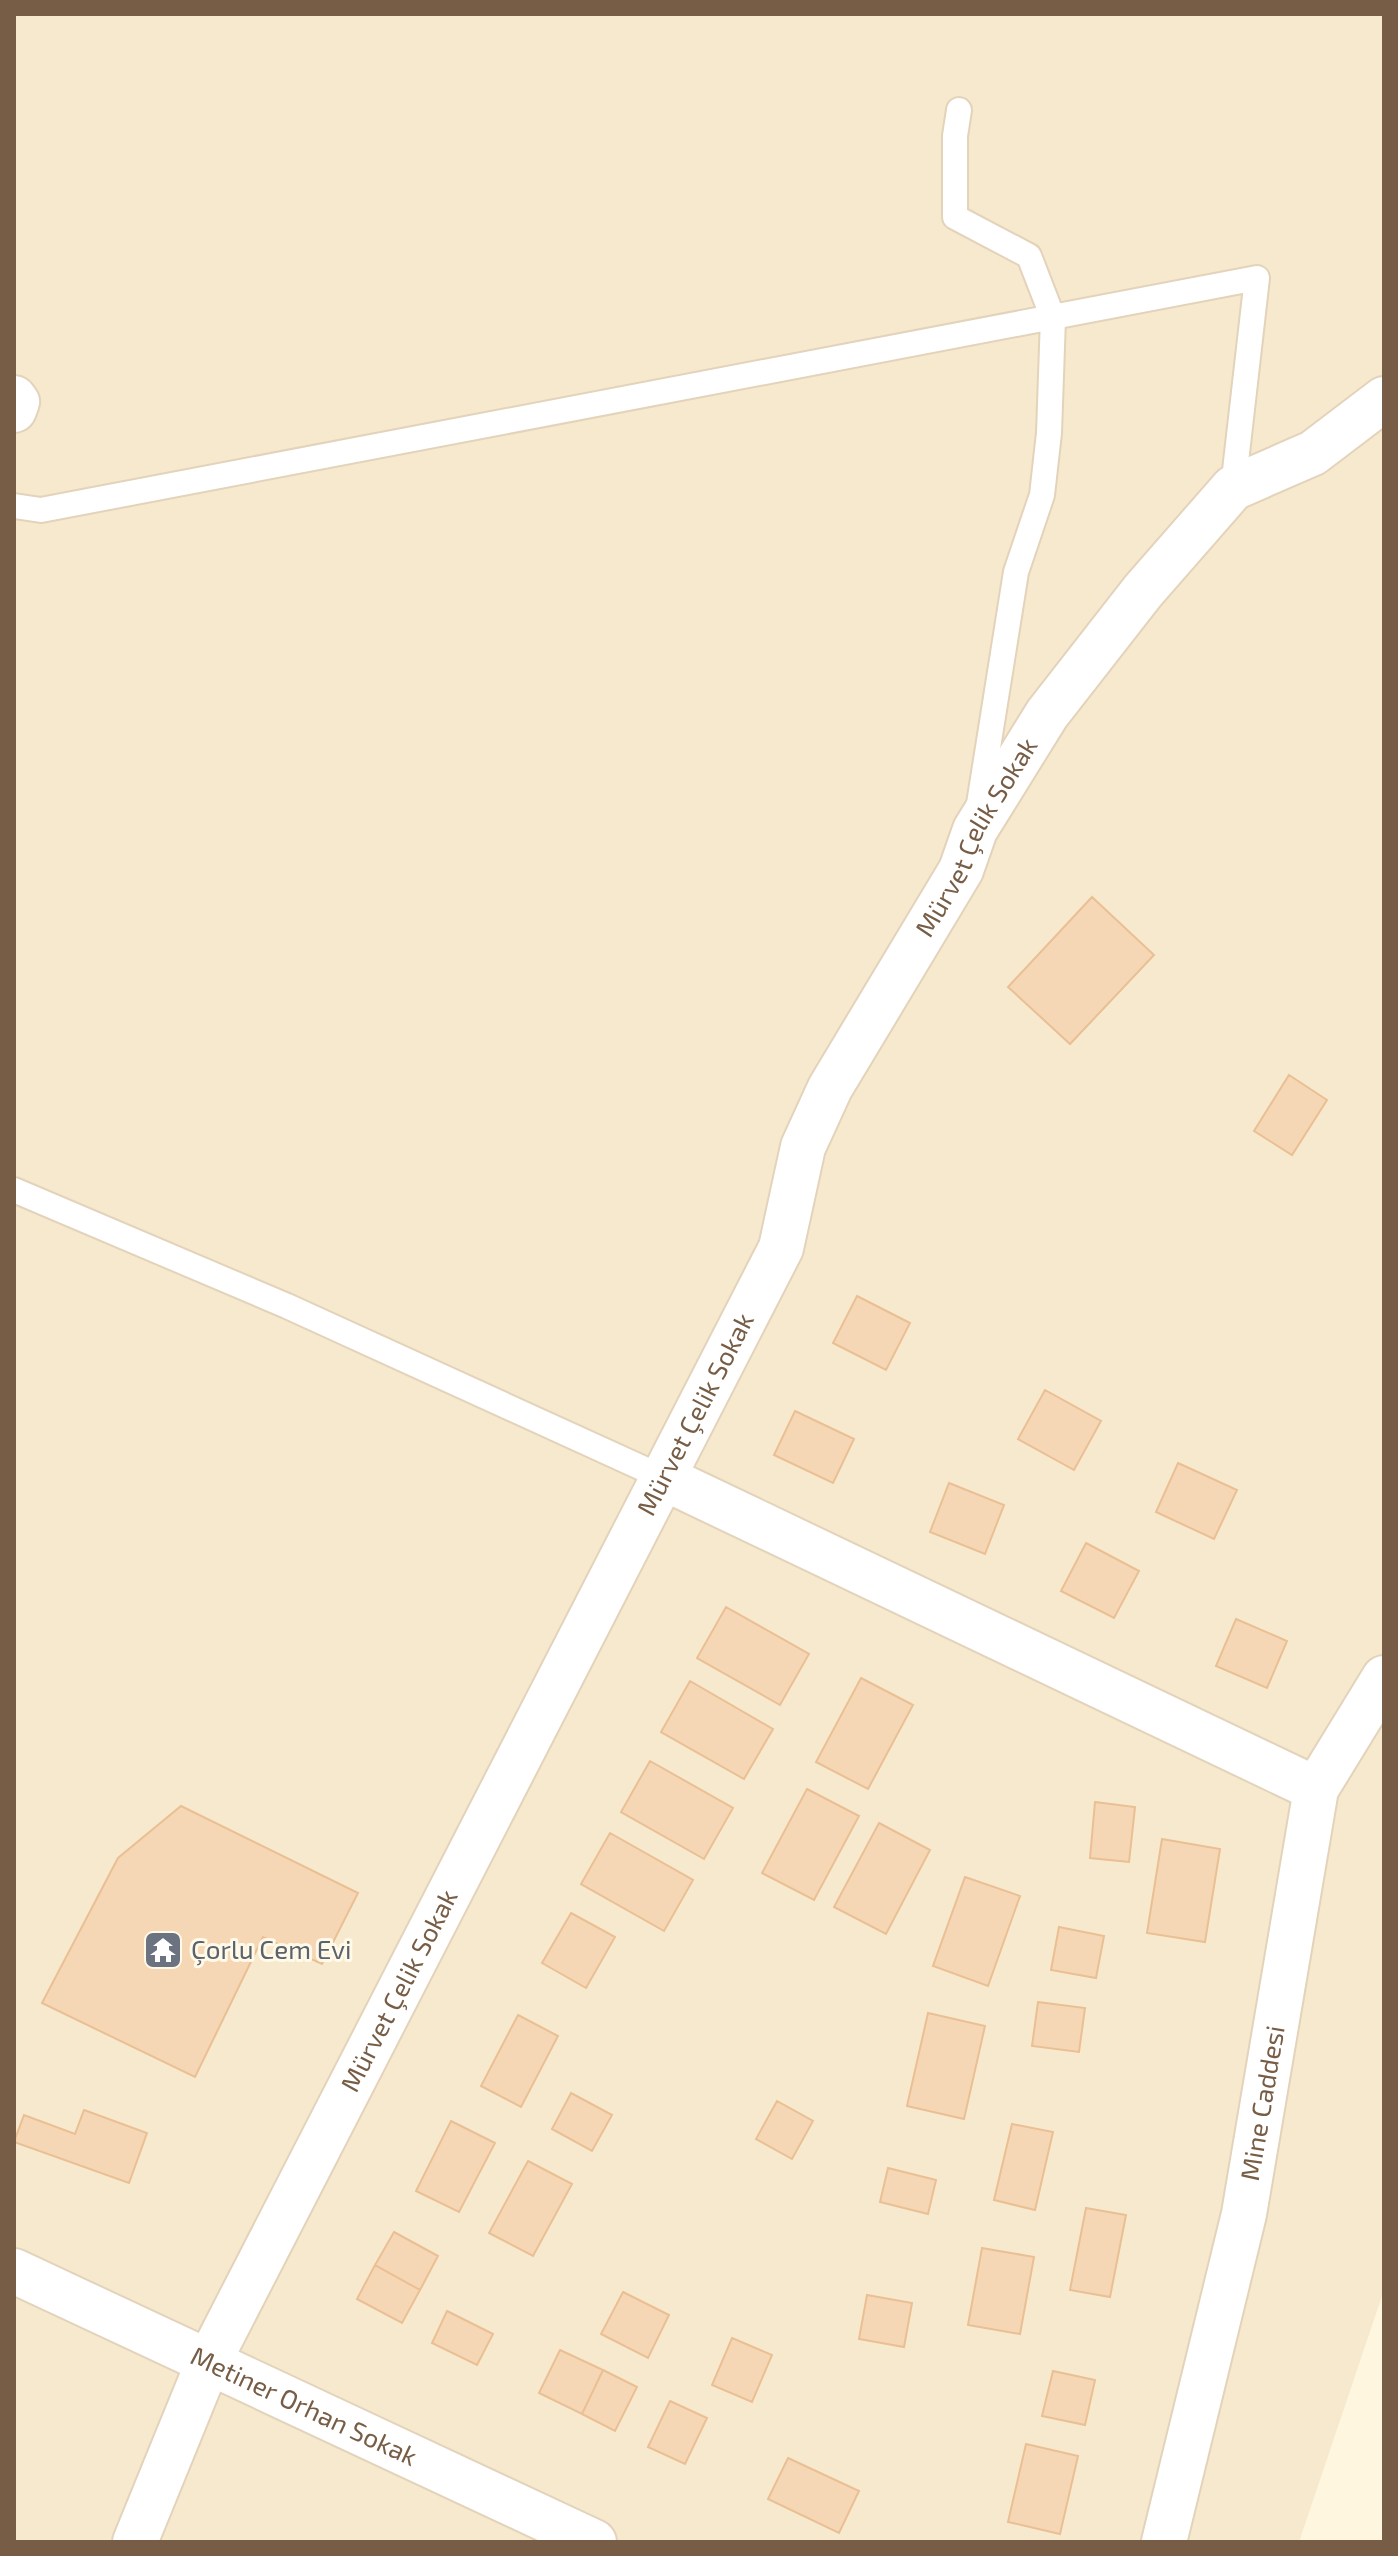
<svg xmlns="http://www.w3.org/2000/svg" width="1398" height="2556" font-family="'Exo 2',sans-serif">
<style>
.residential{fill:#f6e9cd}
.building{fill:#f6d7b5;stroke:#eabf94;stroke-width:2}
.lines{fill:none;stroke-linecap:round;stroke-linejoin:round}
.service-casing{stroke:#e3d3bb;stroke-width:28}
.minor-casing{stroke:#e3d3bb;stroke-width:48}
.service{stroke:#fff;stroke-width:24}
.minor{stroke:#fff;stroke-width:44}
.labels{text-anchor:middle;stroke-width:6;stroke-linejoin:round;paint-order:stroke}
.street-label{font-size:26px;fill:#775d45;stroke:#fff9e7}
.worship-label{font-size:26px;fill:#5b616d;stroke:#fff9e7;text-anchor:start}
</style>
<rect width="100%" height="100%" fill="#fef6df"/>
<path class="residential" d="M14,14H1384V2290L1299,2542H14Z"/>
<path class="building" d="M1092,897L1154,955L1070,1044L1008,987Z
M1289,1075L1327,1100L1292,1155L1254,1131Z
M857,1296L910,1323L886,1370L833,1343Z
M1045,1390L1101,1421L1074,1470L1018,1439Z
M795,1411L854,1439L833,1483L774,1455Z
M1178,1463L1237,1490L1214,1539L1156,1512Z
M949,1483L1004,1505L985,1554L930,1532Z
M1086,1543L1139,1571L1114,1618L1061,1591Z
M726,1607L809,1654L780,1705L697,1658Z
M1236,1619L1287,1641L1267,1688L1216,1666Z
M861,1678L913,1705L868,1789L816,1762Z
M690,1681L773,1729L744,1779L661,1732Z
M650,1761L733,1808L704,1859L621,1812Z
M807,1789L859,1816L814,1900L762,1873Z
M1095,1802L1135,1807L1129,1862L1090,1858Z
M181,1806L358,1893L322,1964L263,1937L195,2077L42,2003L118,1858Z
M879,1823L930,1850L886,1934L834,1907Z
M610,1833L693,1880L664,1931L581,1884Z
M1162,1839L1220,1849L1205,1942L1147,1933Z
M965,1877L1020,1896L988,1986L933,1966Z
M571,1913L615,1937L586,1988L542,1963Z
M1059,1927L1104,1936L1096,1978L1051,1970Z
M1038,2002L1085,2008L1079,2052L1032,2046Z
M928,2013L985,2026L964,2119L907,2106Z
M518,2015L558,2036L521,2107L481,2086Z
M571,2093L612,2115L592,2151L552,2129Z
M777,2101L813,2121L792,2159L756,2139Z
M84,2110L147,2133L129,2183L14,2142L24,2115L75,2134Z
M451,2121L495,2143L459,2212L416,2191Z
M1012,2124L1053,2132L1035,2210L994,2200Z
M528,2161L572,2184L533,2256L489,2233Z
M888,2168L936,2180L928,2214L880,2202Z
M1086,2208L1126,2215L1110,2297L1070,2290Z
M394,2232L438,2256L420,2290L375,2265Z
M982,2248L1034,2257L1020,2334L968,2325Z
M375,2265L420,2290L402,2323L357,2299Z
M623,2292L669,2315L648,2358L601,2334Z
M867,2295L912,2303L904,2347L859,2339Z
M447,2311L493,2334L477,2365L432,2343Z
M732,2338L772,2355L752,2402L712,2385Z
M560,2350L603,2370L582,2414L539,2393Z
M603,2370L637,2387L615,2431L582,2414Z
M1053,2371L1095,2380L1085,2425L1042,2416Z
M670,2401L707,2418L685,2464L648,2447Z
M1026,2444L1078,2456L1060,2534L1008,2522Z
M788,2458L859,2491L839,2533L768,2499Z"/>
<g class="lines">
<defs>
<path id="service" d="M959,110L955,136V217L1029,256L1053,318L1049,433L1042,495L1016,572L979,804
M14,506L41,510L1257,278L1233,488
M14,1190L287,1306L664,1478"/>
<g id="minor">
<path d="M14,398L17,402L14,410"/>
<path d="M664,1478L1316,1789"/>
<path id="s1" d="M14,2271L594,2542"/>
<path id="s2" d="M135,2542L208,2363L781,1248L803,1147L830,1088L961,870L975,830L1047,714L1143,591L1233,488L1313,453L1384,399"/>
<path id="s3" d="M1164,2542L1244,2214L1316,1789L1384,1678"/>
</g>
</defs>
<use href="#service" class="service-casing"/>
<use href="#minor" class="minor-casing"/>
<use href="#service" class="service"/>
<use href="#minor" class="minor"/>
</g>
<defs>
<symbol id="temple-square" viewBox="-11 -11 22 22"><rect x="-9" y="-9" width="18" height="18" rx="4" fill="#6b7280" stroke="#fff9e7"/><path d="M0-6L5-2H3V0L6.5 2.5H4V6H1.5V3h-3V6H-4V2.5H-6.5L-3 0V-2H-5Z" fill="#fff"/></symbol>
</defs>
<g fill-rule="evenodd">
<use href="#temple-square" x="141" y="1928" width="44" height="44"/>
</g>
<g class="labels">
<g class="street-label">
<text dy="9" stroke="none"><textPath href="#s2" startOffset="1906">Mürvet Çelik Sokak</textPath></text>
<text dy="9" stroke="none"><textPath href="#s2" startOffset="1260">Mürvet Çelik Sokak</textPath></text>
<text dy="9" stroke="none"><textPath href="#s2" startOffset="612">Mürvet Çelik Sokak</textPath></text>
<text dy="9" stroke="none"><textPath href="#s3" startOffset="450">Mine Caddesi</textPath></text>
<text dy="9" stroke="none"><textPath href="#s1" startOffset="320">Metiner Orhan Sokak</textPath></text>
</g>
<g class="worship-label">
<text x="191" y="1959">Çorlu Cem Evi</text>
</g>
</g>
<rect width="1398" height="2556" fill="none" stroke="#775d45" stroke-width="32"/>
</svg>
